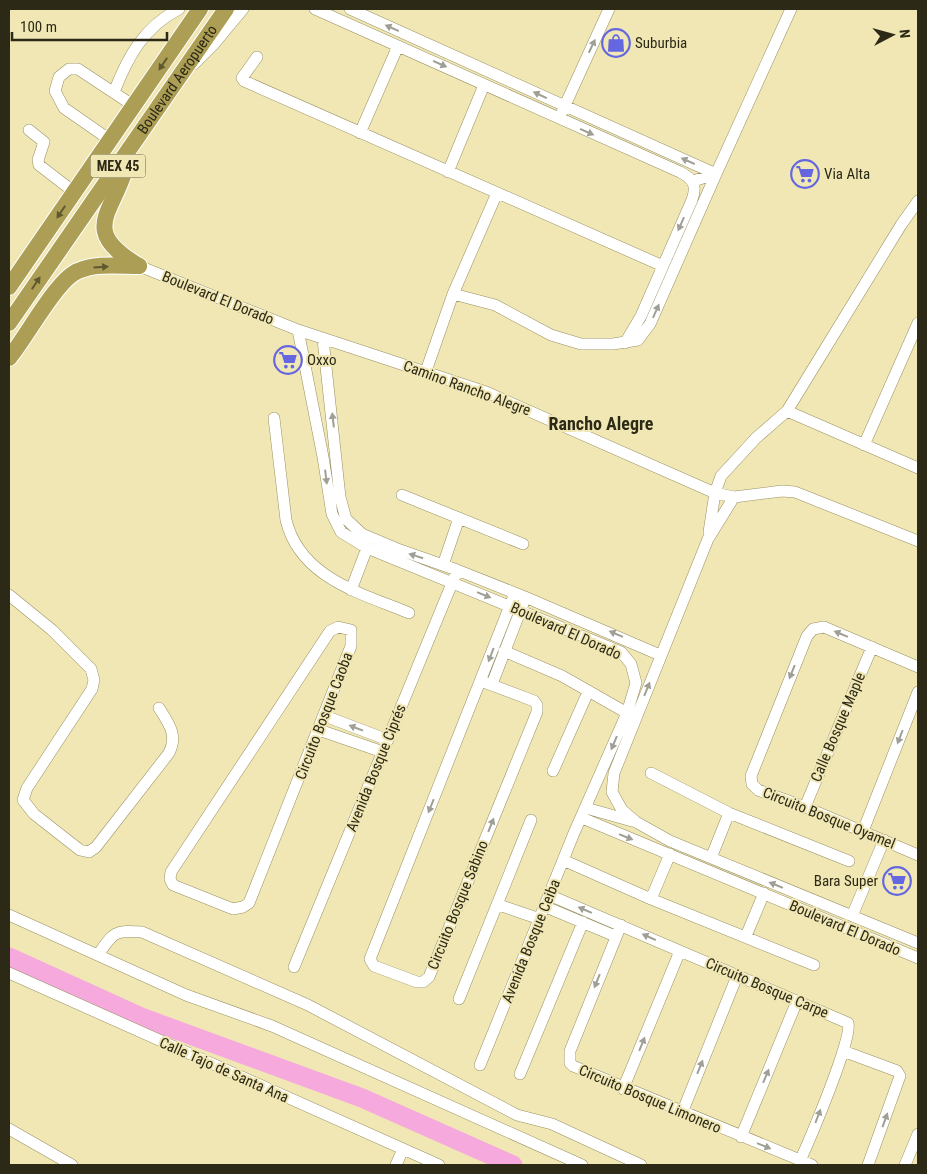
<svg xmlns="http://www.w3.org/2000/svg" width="927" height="1174" font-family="'Roboto Condensed',sans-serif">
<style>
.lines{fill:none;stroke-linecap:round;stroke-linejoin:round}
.river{stroke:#f5a9dd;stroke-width:19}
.minor-casing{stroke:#9a9162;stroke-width:12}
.highway-casing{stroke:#fff;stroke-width:18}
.minor{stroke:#fff;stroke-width:11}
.highway{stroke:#ac9e55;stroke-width:16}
.oneway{fill:#a09f96}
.oneway2{fill:#5f582f}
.labels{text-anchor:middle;stroke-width:4;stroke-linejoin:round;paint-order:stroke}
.shield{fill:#f0e7b5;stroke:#676246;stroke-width:1}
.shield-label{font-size:14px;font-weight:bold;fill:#2c2916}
.poi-label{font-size:15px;fill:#2c2916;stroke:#f0e7b5;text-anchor:start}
.street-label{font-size:15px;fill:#2c2916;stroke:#f0e7b5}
.quarter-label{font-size:18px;font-weight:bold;fill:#2c2916;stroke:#f0e7b5}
</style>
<rect width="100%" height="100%" fill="#f0e7b5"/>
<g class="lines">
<path class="river" d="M9,957L141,1017L362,1098L513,1165"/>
<defs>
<path id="minor" d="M315,9L680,172C694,179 697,186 692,200L641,316L625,343
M350,9L716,174L650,324L638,340L613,344H581L551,335L495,305L453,294L426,371
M257,57L242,78L244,81L663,266
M194,64L214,44L243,9
M114,92C128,56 144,27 179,9
M562,112L609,9
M29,130L44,142L38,160L39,165L74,192
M360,133L398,46
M110,140L64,108L55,91L59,77L69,69H78L134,106
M448,172L484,85
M693,181L716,174L791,9
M139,266L298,330L486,392L715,493L734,497L782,491L795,492L918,541
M453,294L497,193
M298,330L323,457L332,514L341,532L367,548L621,652L631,664L636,683L627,713L574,833L480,1065
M323,339L340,497L346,519L362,534L400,550L457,570L525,597L660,655
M787,411L918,468
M274,418L286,520C300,578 361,593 409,613
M864,445L918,323
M402,495L523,544
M734,497L708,539L614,773L612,792L622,810L636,822L670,841L918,943
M709,532L715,493L721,476L756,438L787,411L901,225L918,201
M443,565L459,518
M351,590L367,548
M9,595L52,630L91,669L94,680L92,689L27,788L23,800L34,814L80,850L89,852L96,847L169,753C178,735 169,724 159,708
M338,627L351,630V646L249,903L243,907L233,909L173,885L170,879L171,872L330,631Z
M504,651L562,676L627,713
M918,667L824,627L813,629L807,636L751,776L752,784L758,790L805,807L918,855
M481,681L534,701L537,705V712L429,977L423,982H417L374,966L370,959L515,593
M492,684L523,604
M325,716L388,740
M319,730L383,752
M553,771L588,692
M651,773L729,813L849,861
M805,807L872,647
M586,808L632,821
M582,818L918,958
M863,831L918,692
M711,858L729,813
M563,860L651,899L814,965
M549,895L848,1023C854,1036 809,1141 800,1161
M651,899L670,854
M499,905L540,919
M546,907L615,936
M9,915L186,995L272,1026L582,1165
M852,916L884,840
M621,925L570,1051V1063L573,1066L812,1165
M746,936L764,893
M98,955C113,932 115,930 142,932L308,1005L517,1115L552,1124L641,1165
M294,967L455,576
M9,973L439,1165
M459,999L531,820
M843,1051L897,1071L900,1076L868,1165
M520,1074L583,922
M623,1089L680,951
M682,1113L737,976
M9,1129L72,1165
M741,1137L797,1001
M396,1165L403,1149
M905,1165L918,1134"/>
<g id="highway">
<path d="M128,160C116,212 76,229 139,266"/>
<path d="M9,287L200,9"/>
<path id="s1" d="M9,323L226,9"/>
<path d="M9,358C26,338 57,279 78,271C96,263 119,266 139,266"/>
</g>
</defs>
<use href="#minor" class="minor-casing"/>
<use href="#highway" class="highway-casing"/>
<use href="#minor" class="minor"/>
<use href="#highway" class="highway"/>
</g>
<defs><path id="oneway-solid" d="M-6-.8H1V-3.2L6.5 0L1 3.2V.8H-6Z" transform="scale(1.25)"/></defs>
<g class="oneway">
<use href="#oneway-solid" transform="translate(392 28) rotate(-156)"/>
<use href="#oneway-solid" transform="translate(592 46) rotate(-65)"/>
<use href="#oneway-solid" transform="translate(440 64) rotate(24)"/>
<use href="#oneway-solid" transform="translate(540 95) rotate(-155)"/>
<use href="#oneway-solid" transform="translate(587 132) rotate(24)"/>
<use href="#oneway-solid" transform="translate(688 161) rotate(-156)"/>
<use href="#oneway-solid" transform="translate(681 224) rotate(114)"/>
<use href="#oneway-solid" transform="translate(656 311) rotate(-66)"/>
<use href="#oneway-solid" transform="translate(333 420) rotate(-97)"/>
<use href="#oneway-solid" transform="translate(326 477) rotate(83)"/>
<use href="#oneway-solid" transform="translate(416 556) rotate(-162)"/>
<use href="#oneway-solid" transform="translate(484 595) rotate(22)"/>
<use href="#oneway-solid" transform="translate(616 634) rotate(-157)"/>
<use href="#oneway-solid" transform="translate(841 634) rotate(-157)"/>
<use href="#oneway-solid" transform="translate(491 655) rotate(111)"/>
<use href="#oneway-solid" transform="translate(792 672) rotate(112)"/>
<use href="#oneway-solid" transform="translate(647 689) rotate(-68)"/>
<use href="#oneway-solid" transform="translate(356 728) rotate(-159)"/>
<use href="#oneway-solid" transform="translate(900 737) rotate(111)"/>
<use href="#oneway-solid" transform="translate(614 743) rotate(113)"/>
<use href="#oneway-solid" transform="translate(431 806) rotate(112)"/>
<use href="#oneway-solid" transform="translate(491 825) rotate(-68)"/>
<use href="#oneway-solid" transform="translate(626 837) rotate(22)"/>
<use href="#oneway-solid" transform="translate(776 885) rotate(-158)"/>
<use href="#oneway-solid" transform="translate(585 910) rotate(-157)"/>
<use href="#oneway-solid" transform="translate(649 937) rotate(-156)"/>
<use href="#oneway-solid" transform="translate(597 981) rotate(112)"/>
<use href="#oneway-solid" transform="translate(642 1044) rotate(-68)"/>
<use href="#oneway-solid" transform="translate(700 1067) rotate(-68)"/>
<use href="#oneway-solid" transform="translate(766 1076) rotate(-67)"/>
<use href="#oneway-solid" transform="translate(818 1116) rotate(-69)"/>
<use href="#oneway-solid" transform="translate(885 1120) rotate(-70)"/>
<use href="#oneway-solid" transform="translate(764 1146) rotate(22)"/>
</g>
<g class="oneway2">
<use href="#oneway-solid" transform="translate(163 64) rotate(124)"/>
<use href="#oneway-solid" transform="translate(61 212) rotate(124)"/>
<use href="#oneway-solid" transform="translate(101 267) rotate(-4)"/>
<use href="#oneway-solid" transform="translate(36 283) rotate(-56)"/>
</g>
<defs>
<symbol id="shop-ring" viewBox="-11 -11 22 22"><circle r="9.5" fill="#f0e7b5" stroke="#6567e0" stroke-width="1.5"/><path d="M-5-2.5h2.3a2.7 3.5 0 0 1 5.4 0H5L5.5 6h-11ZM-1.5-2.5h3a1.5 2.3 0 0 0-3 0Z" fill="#6567e0"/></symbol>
<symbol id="supermarket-ring" viewBox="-11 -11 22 22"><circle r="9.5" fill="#f0e7b5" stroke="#6567e0" stroke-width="1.5"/><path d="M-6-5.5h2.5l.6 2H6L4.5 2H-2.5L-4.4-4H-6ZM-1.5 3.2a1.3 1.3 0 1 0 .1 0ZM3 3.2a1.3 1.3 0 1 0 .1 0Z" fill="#6567e0"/></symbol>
</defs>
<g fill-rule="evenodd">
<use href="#shop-ring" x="600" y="27" width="32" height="32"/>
<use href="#supermarket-ring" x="789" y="158" width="32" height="32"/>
<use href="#supermarket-ring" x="272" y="344" width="32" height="32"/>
<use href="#supermarket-ring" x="881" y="865" width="32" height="32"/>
</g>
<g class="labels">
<rect class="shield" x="90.5" y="154.5" width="55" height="23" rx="4"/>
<g class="shield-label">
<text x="118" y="171">MEX 45</text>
</g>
<g class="poi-label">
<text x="635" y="48">Suburbia</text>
<text x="824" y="179">Via Alta</text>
<text x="307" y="365">Oxxo</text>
<text x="878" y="886" text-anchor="end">Bara Super</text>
</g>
<g class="street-label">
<text dy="5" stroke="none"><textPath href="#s1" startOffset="296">Boulevard Aeropuerto</textPath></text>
<text transform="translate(218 298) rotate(22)" y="5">Boulevard El Dorado</text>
<text transform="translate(467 388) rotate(20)" y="5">Camino Rancho Alegre</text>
<text transform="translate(566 631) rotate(24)" y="5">Boulevard El Dorado</text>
<text transform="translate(324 716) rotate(-69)" y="5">Circuito Bosque Caoba</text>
<text transform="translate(838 727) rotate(-67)" y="5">Calle Bosque Maple</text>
<text transform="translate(376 768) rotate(-68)" y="5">Avenida Bosque Ciprés</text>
<text transform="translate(829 818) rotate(22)" y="5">Circuito Bosque Oyamel</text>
<text transform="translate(458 905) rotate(-68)" y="5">Circuito Bosque Sabino</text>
<text transform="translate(845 928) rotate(23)" y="5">Boulevard El Dorado</text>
<text transform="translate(531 941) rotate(-68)" y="5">Avenida Bosque Ceiba</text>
<text transform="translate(767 988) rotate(23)" y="5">Circuito Bosque Carpe</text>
<text transform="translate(224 1070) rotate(24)" y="5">Calle Tajo de Santa Ana</text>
<text transform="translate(650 1099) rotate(23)" y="5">Circuito Bosque Limonero</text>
</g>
<g class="quarter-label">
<text x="601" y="430">Rancho Alegre</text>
</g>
</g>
<rect width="927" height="1174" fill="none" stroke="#2c2916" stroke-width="20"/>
<g transform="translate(892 35) rotate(84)" stroke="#f0e7b5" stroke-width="4" paint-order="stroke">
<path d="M0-4L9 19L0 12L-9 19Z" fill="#2c2916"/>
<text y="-8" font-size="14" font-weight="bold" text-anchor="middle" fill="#2c2916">N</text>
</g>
<path d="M12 32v8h155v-8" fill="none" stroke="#2c2916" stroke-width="2.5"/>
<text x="20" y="32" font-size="15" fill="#2c2916" stroke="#f0e7b5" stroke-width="4" paint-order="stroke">100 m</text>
</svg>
